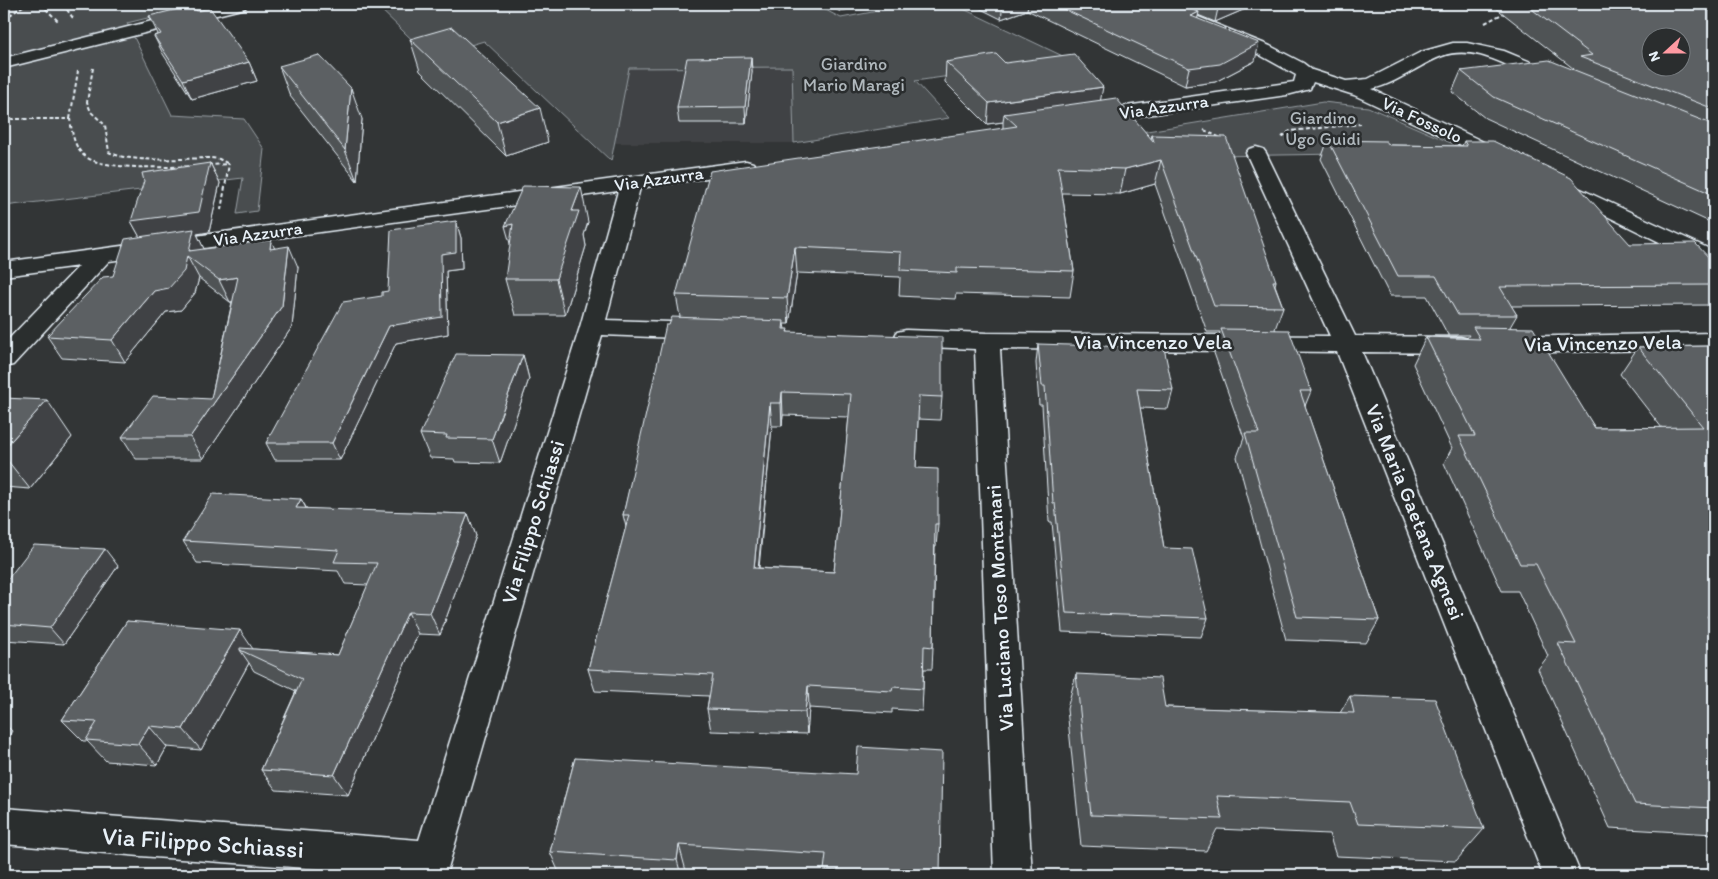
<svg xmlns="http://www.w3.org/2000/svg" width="1718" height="879" font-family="Itim,sans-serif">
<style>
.built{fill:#3f4244}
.green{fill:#494d4f;stroke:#989fa4}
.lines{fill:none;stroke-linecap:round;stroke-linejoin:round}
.minor-casing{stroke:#e8f1f8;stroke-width:3}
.path{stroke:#e8f1f8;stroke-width:2;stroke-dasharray:4 2.5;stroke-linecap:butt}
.minor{fill:#2a2d2e;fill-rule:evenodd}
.wall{fill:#4f5355;stroke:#e8f1f8;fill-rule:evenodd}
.shaded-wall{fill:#404345;stroke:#e8f1f8}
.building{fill:#5c6063;stroke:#e8f1f8;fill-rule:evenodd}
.labels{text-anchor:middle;stroke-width:5;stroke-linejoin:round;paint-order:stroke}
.far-park-label{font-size:18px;fill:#b0b8bd;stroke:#2a2d2e}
.far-street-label{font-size:18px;fill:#e8f1f8;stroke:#2a2d2e}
.street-label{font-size:21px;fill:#e8f1f8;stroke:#2a2d2e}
.near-street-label{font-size:25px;fill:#e8f1f8;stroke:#2a2d2e}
</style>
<rect width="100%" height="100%" fill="#323536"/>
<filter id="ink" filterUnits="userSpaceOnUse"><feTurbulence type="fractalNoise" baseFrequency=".02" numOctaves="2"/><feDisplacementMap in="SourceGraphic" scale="10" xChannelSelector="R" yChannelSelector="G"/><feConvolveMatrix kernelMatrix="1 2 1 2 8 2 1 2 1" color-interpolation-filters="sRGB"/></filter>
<g filter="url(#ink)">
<path class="built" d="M792,67L794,143H614L629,68Z"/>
<path class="green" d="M4,4H205L127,23L172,115L244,119L264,149L257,211L237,214L243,178L4,206Z
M375,4H814L841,18L914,4H953L1069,59L915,81L949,118L794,143L792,67L629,68L611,161L484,41L430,57Z
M1323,102L1368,107L1472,152L1149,157L1129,134Z"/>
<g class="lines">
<defs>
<path id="minor" d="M220,4H247L245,8L4,68V58Z
M1144,4H1166L1270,46L1303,63L1312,70L1346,81L1368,79L1421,52L1453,43H1467L1504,51L1560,74L1562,78L1560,82L1553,84C1518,75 1480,42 1442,56C1418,65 1398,83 1372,89L1507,153L1510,157L1507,161L1500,163L1354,95L1313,82L1310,89L1287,95L1091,123L1084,121L1081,117L1084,113L1091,111L1294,82L1296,75L1258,54L1146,8Z
M1256,147L1263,149L1266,153L1355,336L1460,337L1469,339L1473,345L1469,351L1460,353L1362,352L1581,875H1543L1337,352L1000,349L1032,875H994L975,349L906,346L897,344L894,338L897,332L906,330L987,333L1330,336L1246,153L1249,149Z
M746,161L753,163L756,167L753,171L640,188L606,320L703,323L712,325L715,331L712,337L703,339L602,335L446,875H401L140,856L4,844V808L419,840L580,327L618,191L109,261L13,365L4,367V344L79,266L4,276V262Z
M1557,178L1714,251V267L1706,265L1550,188L1546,184L1550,180Z
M1714,333V349L1506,353L1497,351L1493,345L1497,339L1506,337Z"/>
</defs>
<use href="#minor" class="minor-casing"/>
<path class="path" d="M41,4L59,22
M63,4L73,18
M4,19L26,4
M1485,23L1506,12
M93,68L87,102L91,112L105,125L109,152C131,164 185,158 211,158L219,159L229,164
M4,119H70C72,132 74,149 86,157C107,171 169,167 194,166
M70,119L78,71
M1204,130L1223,139
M1282,137L1290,131L1361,124
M208,165L229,164
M221,210L229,164"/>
<use href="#minor" class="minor"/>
</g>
<path class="wall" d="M825,4H877L839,11Z
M971,4H1257L1215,22L1198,15L1197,18L1255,61L1215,82L1185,86L1027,10L1001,19Z
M1284,4H1316L1303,9L1297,6L1293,8Z
M1491,4H1714V224L1485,118L1452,92L1461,71L1573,70L1574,69Z
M149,16L249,62L257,81L192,99L163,54L154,36L158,34Z
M410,39L548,142L506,156L420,71Z
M751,57L752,72L746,123H679L677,108Z
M946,62L1005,63L1101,100L1151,139L1152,135L1276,281L1275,285L1283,307L1275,329L1311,391L1305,406L1379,620L1366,643L1286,640L1237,457L1244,438L1214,353L1220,332H1207L1155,184L1120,194L1062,193L1074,271L1070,297L956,294L955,299L899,296L900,277L797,273L789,324H784L785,329L788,332L942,397L940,420L918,419L916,468L938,524L936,547H935L933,647L932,669H924L922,711L892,709V713L809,708L807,734L711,731L707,709L709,696L595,691L588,669L626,527L623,515L669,325L680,317L676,295L1003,128V122L987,124L945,82ZM783,415L849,417L834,572L759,568L772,426H782Z
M279,66L362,119L357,181L290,96Z
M1328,140L1389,145L1462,146L1464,141L1630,244L1714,263V305L1511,306L1517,315L1510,327L1536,340L1595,428H1662L1620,374L1638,347L1714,346V834L1610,828L1538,669L1548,656L1518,591H1502L1444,463L1452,448L1413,364L1426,337L1467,338L1469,335H1448L1427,296H1390L1321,159Z
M210,163L220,183L209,232L197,234L204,249L275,248L298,267L292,327L203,459H136L122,437L211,399L232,302H230L199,278L195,293L181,310L166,312L125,362L62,358L47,336L113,276L140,237L131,221Z
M456,221L461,238L462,269L446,271L448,334L396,343L340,460H275L266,443L388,291Z
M588,222L584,235L586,246L565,315H515L505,279Z
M1038,344L1173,390L1168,409L1140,408L1164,548L1208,618L1201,637L1062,632L1052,522H1049L1042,405H1039L1036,363Z
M523,355L529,379L500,463L455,462L454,459L430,458L420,434Z
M4,398L72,437L30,489L4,487Z
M301,499L307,509L468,514L476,536L440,635L418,634L348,795L276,790L261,770L296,691L254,671L249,663L201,750L167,747L157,765L106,761L87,741H83L62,720L127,621L253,649L338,655L368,585L345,584L338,571L197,563L183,541Z
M118,566L64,644L4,640V584Z
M1076,674L1165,707L1340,713L1350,696L1484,829L1456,861L1336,856L1329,834L1217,829L1206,851L1081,846L1067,709Z
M575,758L940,875H759L686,871L685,875H560L550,852Z"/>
<path class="shaded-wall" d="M839,4H877L839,11Z
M1003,4H1028L1027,10L1001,19Z
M1219,4H1257L1215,22Z
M1294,4H1298L1297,6L1293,8Z
M1305,4H1316L1303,9Z
M1199,12L1195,30L1191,16Z
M1259,43L1255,61L1215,82L1185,86L1189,68Z
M751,57L752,72L746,123L745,107Z
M249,62L257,81L192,99L183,80Z
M1103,87L1099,108L1004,114L1003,122L987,124L989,103Z
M351,88L362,119L357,181L345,150Z
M540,108L548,142L506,156L497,122Z
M1161,160L1155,184L1120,194L1125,169Z
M210,163L220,183L209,232L197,234L205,251H189L142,241L131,221Z
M581,187L588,222L584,235L586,246L565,315L556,279L572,211Z
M456,221L461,238L462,269L446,271L448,334L396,343L340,460L332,443L389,326L441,254Z
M513,224L515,261L505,226Z
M271,240L280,261L270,249Z
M289,246L298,267L292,327L203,459L190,437L282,306Z
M795,247L797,273L789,324L787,298Z
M187,256L199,278L195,293L181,310L166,312L125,362L112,340L154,291Z
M238,277L248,299L230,302L219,280Z
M523,355L529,379L500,463L492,439Z
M782,392L783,415L782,426L781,403Z
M47,400L72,437L30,489L4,456V449Z
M770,403L772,426L756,591L754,568Z
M301,499L313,521L296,508Z
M468,514L476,536L440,635L430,613Z
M105,549L118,566L64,644L50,628Z
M408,612L418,634L348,795L334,775Z
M240,630L255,652L240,650L249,663L201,750L183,729Z
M808,686L809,708L807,734L805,712Z
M4,723L12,731L4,743Z
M149,726L167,747L157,765L138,744Z
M679,845L686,871L685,875H681L677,860Z"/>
<path class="building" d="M1053,4H1177L1199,12L1191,16L1259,43L1220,64L1189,68Z
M1525,4H1714V109L1580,57L1592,55ZM1650,38H1680V68H1650Z
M191,6L197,11L210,8L249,62L183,80L154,36L161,34L149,16Z
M452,27L540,108L497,122L410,39Z
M996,54L1005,63L1074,54L1103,87L989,103L946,62Z
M319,55L351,88L345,150L279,66Z
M751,57L745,107L677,108L687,58Z
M1549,60L1714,125V195L1494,97L1461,71Z
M1116,98L1154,142L1152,135L1226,137L1276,281H1273L1283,307L1214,306L1161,160L1125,169L1058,167L1074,271L957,268V273L900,270L901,252L795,247L787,298L676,295L710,171L1017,126L1004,114Z
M1328,140L1386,141L1389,145L1467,146L1464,141H1493L1571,178L1630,244L1695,243L1714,263V285L1506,286L1507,287H1500L1517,315H1458L1436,276H1398Z
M210,163L199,212L131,221L144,181L142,173Z
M523,186L581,187L572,211H579L556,279H505L513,224L505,226Z
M456,221V252L441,254L442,317L389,326L332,443H266L343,302L382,296V292L388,291L391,230Z
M194,229L189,251L271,240L270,249L289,246L282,306L190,437H122L153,396L211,399L238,277L219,280L187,256L184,271L169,288L154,291L112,340L47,336L103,277L113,276L125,239Z
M672,317L784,321L783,329H788L787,332L942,337V397L919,396L916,468L938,469V524H935L933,647L924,646L923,689L893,687L892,691L808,686L805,712L707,709L713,675L588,669L629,515H623L666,325H669ZM782,392L851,394L834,572L754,568L770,403H781Z
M1473,327L1533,328L1536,333V340H1541L1595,428L1703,427L1638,347L1714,346V615L1707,616L1714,628V808L1635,804L1558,643L1576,644L1536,564H1520L1459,436H1475L1426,337L1480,339Z
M1221,329L1289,330L1311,391H1300L1379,620L1297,617L1245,433H1259Z
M1038,344L1164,348L1173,390L1137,389L1164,548L1192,549L1208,618L1066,613L1055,503H1053L1045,386H1042Z
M456,354L523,355L492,439L446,438L447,435L420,434Z
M4,398L47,400L4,449Z
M213,494L301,499L296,508L468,514L430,613L408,612L334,775L261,770L302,679L240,650V648L338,655L377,563L334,562L339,550L183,541Z
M34,545L105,549L50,628L4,624V584Z
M127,621L240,630L183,729L149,726L138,744L86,740L97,722L62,720Z
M1076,674L1160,678L1165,707L1354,713L1350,696L1435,699L1484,829L1358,824L1350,802L1217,796L1222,819L1091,815Z
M858,747L942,752L940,875H898L824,870L826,854L679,845L677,860L550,852L575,758L856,774Z
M59,874L80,875H58Z"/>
</g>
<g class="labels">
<g class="far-park-label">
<text x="854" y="70">Giardino<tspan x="854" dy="21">Mario Maragi</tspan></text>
<text x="1323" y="124">Giardino<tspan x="1323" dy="21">Ugo Guidi</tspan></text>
</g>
<g class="far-street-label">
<text transform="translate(1164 107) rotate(-8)" y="6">Via Azzurra</text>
<text transform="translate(1422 120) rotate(25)" y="6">Via Fossolo</text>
<text transform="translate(659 179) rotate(-8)" y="6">Via Azzurra</text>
<text transform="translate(258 234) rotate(-8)" y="6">Via Azzurra</text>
</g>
<g class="street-label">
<text x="1153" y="349">Via Vincenzo Vela</text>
<text transform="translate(1603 343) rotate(-1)" y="7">Via Vincenzo Vela</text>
<text transform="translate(1415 512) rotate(68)" y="7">Via Maria Gaetana Agnesi</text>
<text transform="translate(533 522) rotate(-73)" y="7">Via Filippo Schiassi</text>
<text transform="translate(1000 608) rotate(-93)" y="7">Via Luciano Toso Montanari</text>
</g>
<g class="near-street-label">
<text transform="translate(203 842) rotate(4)" y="9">Via Filippo Schiassi</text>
</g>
</g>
<rect width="1718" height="879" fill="none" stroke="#2a2d2e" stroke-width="20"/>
<rect x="10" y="10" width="1698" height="859" fill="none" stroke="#e8f1f8" stroke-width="2" filter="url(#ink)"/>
<g transform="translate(1666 52) rotate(249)"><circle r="24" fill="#2a2d2e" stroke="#767b7f"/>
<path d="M0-4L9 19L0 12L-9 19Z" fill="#ff9aa2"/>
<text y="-8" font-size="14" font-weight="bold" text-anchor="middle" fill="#e8f1f8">N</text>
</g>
</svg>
